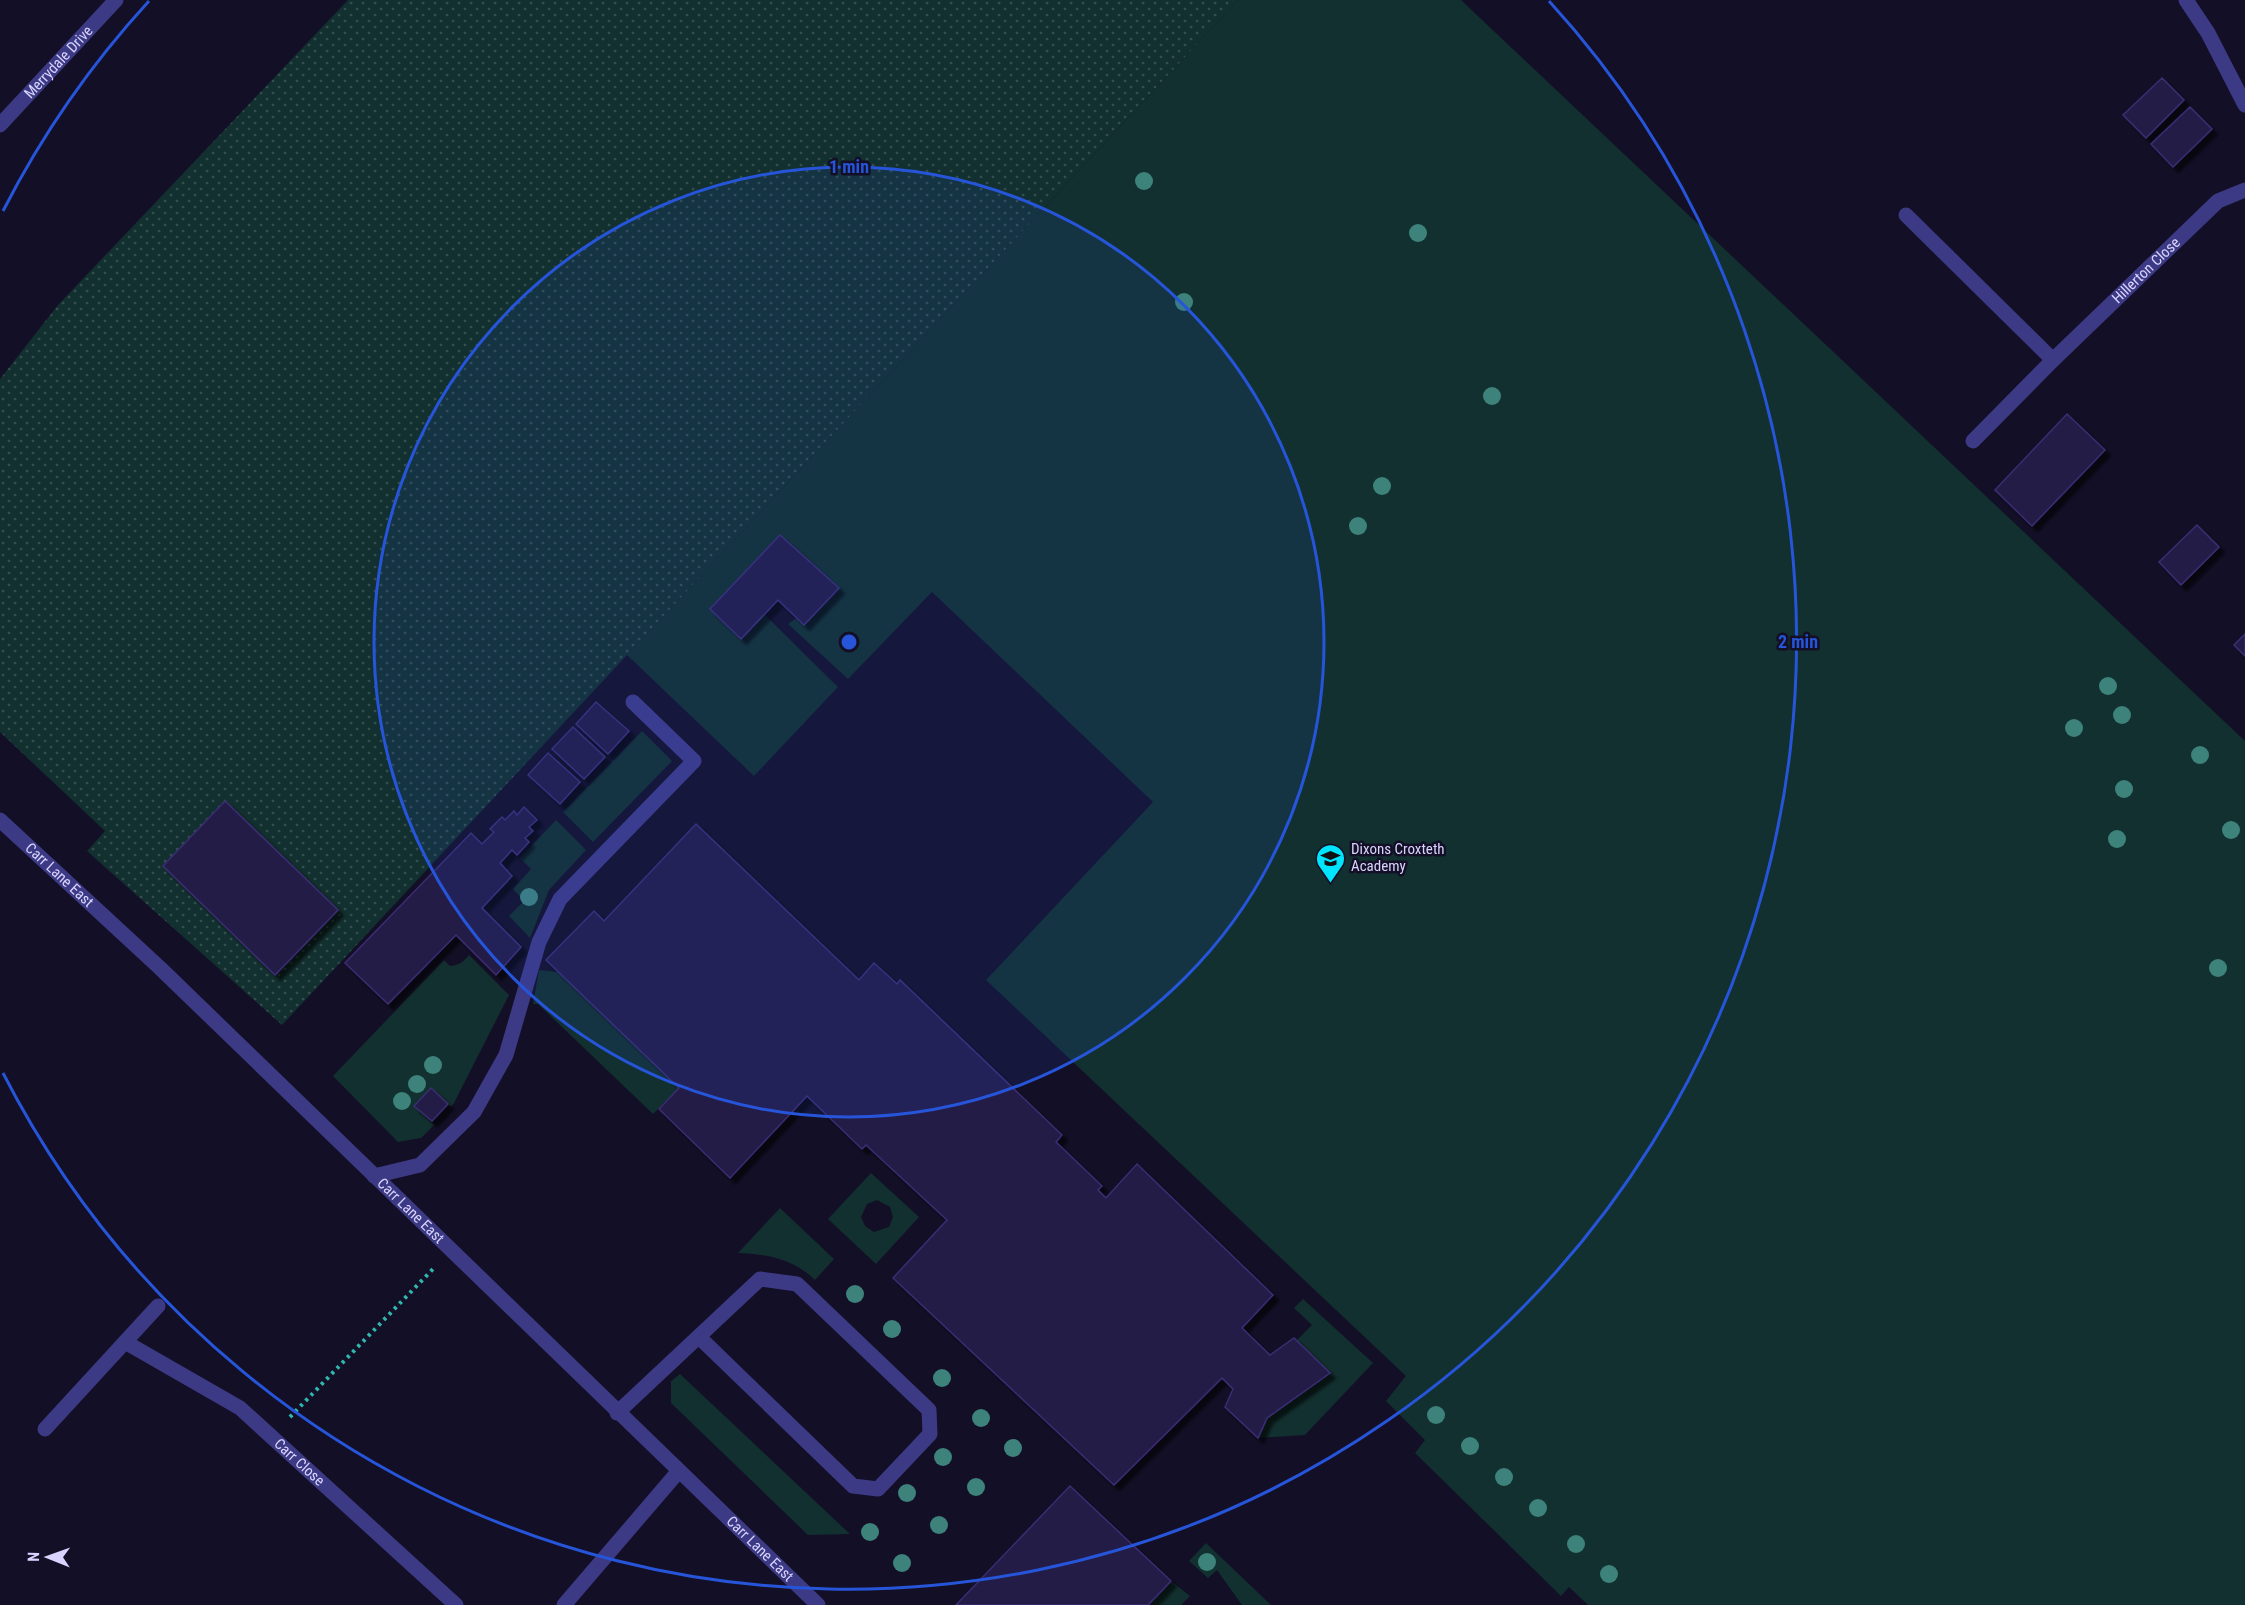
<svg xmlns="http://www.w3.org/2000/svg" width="2245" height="1605" font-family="'Roboto Condensed',sans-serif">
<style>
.green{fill:#12302f;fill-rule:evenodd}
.park{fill:url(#park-dots)}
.building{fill:#241b47;stroke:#3b2d73;stroke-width:1.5;filter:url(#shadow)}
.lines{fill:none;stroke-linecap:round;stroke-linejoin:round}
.path{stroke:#2fb8b0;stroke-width:4;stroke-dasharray:3 4.5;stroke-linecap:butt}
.lane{stroke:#3d3a85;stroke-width:15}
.street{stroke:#3d3a85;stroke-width:15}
.tree{fill:#3d827b}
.ring{fill:none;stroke:#2655da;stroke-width:3}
.labels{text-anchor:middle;stroke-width:5;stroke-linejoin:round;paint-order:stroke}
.street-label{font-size:15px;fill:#d9d4ff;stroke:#130f26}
.poi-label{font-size:15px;fill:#d9d4ff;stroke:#130f26;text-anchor:start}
.centre{fill:#2655da;stroke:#130f26;stroke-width:3}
.ring-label{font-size:18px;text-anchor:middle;font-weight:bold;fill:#2655da;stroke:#130f26;stroke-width:5;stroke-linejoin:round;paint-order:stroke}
</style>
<defs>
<pattern id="park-dots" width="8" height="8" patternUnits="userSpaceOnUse" patternTransform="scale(1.5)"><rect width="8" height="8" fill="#12302f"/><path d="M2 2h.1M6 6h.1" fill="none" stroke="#344d4e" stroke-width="1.8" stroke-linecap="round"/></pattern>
<filter id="shadow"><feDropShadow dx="5.5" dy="5.5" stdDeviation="1.5" flood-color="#0009"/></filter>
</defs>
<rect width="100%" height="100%" fill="#130f26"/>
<path class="green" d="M1238,0H1461L2245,741V1605H1588L1569,1587L1561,1596L1415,1453L1425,1440L1386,1401L1406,1376L986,980L1153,802L932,592L848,679L788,624L838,588L780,535L710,609L741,639L764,614L838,687L754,776L627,655Z
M642,731L672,761L593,842L563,812Z
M556,820L586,850L549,890L530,938L509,916L524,901L513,889L531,869L520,858Z
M469,955L509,995L454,1103L451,1107L448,1104L415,1106L434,1125L421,1138L398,1142L333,1076L444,960L450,966C460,965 463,962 469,955Z
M539,970L559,972L679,1088L653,1114L538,1004H533Z
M871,1173L919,1217L876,1264L828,1219ZM877,1200L890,1207L893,1217L889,1227L874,1232L865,1226L861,1217L867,1204Z
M780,1208L834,1259L815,1280C793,1259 767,1254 738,1253Z
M1303,1299L1373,1363L1305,1435L1258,1438L1267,1418L1330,1373L1296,1341L1312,1325L1294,1308Z
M680,1374L850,1534L808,1535L671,1403V1381Z
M1206,1543L1271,1605H1242L1217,1570L1208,1578L1189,1561Z
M1171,1581L1190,1596L1181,1605H1148Z"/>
<path class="park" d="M348,0H1238L282,1025L87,851L105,831L0,732V379L58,305Z"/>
<path class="building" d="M2162,78L2184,100L2146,138L2123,115Z
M2190,107L2212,129L2173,167L2151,144Z
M2067,414L2105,450L2032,526L1995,490Z
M2197,525L2219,547L2181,585L2159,562Z
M780,535L839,588L804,625L778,600L741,639L710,609Z
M2245,634V656L2234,645Z
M596,702L629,731L608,754L576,724Z
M573,727L605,757L584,779L552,749Z
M548,753L580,782L560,804L528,775Z
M225,801L338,910L275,975L163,866Z
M524,807L537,820L529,827L533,831L525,838L529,842L517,855L512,850L500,863L512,876L482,908L521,947L496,975L456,935L388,1004L345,963L471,833L482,844L494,832L490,829L502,817L505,820L514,811L517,815Z
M696,824L859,980L874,963L897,984L900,980L1062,1135L1056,1142L1102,1186L1098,1190L1106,1198L1137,1164L1273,1295L1242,1328L1270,1355L1294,1338L1330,1373L1267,1418L1258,1438L1225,1407L1233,1389L1222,1378L1114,1485L893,1278L947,1220L866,1145L862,1149L807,1096L730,1178L659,1109L679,1088L546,960L594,911L604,921Z
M431,1088L448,1104L432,1121L414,1106Z
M1070,1486L1171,1581L1148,1605H956Z"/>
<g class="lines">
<path class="path" d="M290,1417L433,1269"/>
<path class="lane" d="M374,1176L420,1165L474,1112L506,1055L539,942L560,899L694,761L633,702
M617,1413L760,1279L797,1284L929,1410L930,1434L878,1489L853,1486L699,1337"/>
<g class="street">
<path d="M2186,0L2208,33L2245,105"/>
<path id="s1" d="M0,125L116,0"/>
<path d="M1906,215L2053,360"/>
<path id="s2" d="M1973,441L2053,360L2218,201L2245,190"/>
<path id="s3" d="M0,820L160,968L818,1605"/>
<path id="s4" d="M125,1342L240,1408L456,1605"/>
<path d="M45,1429L158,1306"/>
<path d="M564,1605L678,1472"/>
</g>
</g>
<g class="tree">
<circle cx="1144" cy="181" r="9"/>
<circle cx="1418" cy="233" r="9"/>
<circle cx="1184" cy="302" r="9"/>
<circle cx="1492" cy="396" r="9"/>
<circle cx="1382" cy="486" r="9"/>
<circle cx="1358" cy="526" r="9"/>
<circle cx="2108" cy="686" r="9"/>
<circle cx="2122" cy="715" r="9"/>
<circle cx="2074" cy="728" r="9"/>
<circle cx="2200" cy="755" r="9"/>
<circle cx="2124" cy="789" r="9"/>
<circle cx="2231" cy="830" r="9"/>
<circle cx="2117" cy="839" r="9"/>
<circle cx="529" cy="897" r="9"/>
<circle cx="2218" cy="968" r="9"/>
<circle cx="433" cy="1065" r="9"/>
<circle cx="417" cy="1084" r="9"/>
<circle cx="402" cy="1101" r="9"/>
<circle cx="855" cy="1294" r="9"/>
<circle cx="892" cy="1329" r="9"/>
<circle cx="942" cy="1378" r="9"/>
<circle cx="1436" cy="1415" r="9"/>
<circle cx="981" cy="1418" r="9"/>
<circle cx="1470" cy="1446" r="9"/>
<circle cx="1013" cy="1448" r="9"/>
<circle cx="943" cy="1457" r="9"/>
<circle cx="1504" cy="1477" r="9"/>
<circle cx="976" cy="1487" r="9"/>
<circle cx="907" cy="1493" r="9"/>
<circle cx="1538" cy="1508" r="9"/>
<circle cx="939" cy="1525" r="9"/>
<circle cx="870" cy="1532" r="9"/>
<circle cx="1576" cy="1544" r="9"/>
<circle cx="1207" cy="1562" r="9"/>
<circle cx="902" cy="1563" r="9"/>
<circle cx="1609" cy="1574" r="9"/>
</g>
<circle cx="849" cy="642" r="475" fill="#2655da" fill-opacity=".12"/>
<g class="ring">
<circle cx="849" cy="642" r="475"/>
<path d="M3 211A949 949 0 0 1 149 1M1549 1A949 949 0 1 1 3 1073"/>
</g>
<defs>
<symbol id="school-pin" viewBox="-11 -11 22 30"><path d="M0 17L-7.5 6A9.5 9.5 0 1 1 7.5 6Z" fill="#00e5ff" stroke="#130f26"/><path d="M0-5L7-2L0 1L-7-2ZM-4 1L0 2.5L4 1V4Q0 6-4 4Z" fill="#111"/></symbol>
</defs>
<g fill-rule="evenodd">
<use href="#school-pin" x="1314" y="842" width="33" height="45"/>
</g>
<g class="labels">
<g class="street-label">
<text dy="5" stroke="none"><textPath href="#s1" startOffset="86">Merrydale Drive</textPath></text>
<text dy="5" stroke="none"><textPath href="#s2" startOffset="243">Hillerton Close</textPath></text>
<text dy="5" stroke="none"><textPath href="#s3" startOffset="81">Carr Lane East</textPath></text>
<text dy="5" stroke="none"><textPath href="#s3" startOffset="567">Carr Lane East</textPath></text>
<text dy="5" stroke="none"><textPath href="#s4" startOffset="213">Carr Close</textPath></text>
<text dy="5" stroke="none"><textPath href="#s3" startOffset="1053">Carr Lane East</textPath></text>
</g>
<g class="poi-label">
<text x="1351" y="854">Dixons Croxteth<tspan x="1351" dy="17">Academy</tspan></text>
</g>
</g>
<circle cx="849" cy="642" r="9" class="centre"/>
<g class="ring-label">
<text x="849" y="173">1 min</text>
<text x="1798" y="648">2 min</text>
</g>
<g transform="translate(48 1557) rotate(271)" stroke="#130f26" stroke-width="4.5" paint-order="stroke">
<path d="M0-4.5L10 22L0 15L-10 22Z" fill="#d9d4ff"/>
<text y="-9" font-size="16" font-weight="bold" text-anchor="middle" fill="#d9d4ff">N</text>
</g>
</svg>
